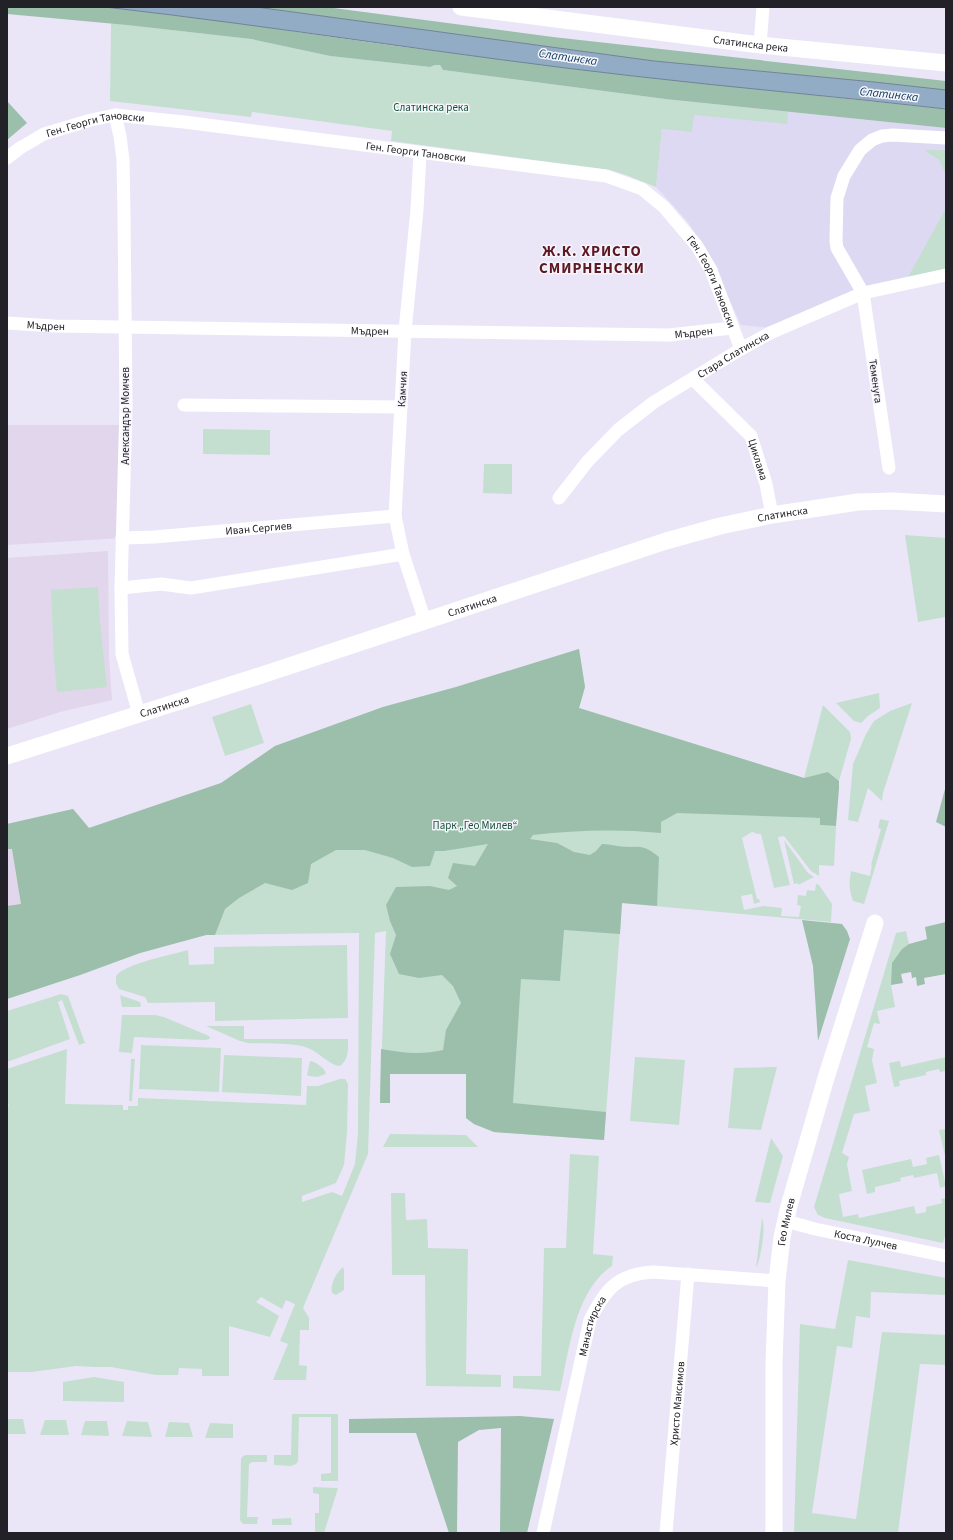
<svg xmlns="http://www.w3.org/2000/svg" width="953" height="1540" font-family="'Source Sans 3',sans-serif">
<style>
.built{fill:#ded9f2}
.education{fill:#e1d6eb}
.green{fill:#c4dfd0}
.forest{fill:#9cbfac}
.water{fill:#92acc5;stroke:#718296}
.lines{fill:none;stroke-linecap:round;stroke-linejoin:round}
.minor{stroke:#fff;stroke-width:13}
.tertiary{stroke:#fff;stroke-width:17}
.labels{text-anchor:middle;stroke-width:3;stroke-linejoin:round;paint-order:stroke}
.street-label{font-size:11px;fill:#232128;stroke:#f7f5fc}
.park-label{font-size:11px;fill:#165339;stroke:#f7f5fc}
.water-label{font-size:12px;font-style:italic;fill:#083557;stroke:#f7f5fc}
.district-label{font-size:15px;font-weight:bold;letter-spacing:1px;fill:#5f1925;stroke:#f7f5fc}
</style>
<rect width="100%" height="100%" fill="#eae6f8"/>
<path class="built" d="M665,99L946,128V271L773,328L741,325L709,256L688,222L656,187Z"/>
<path class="education" d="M7,425H126L122,538L7,545Z
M108,551L109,657L112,700L60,712L7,729V558Z
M7,849H12L21,904L7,906Z"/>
<path class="green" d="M111,23L251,39L330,56L430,67L435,65H440L443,70L665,99L788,112L787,124L694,115L692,132L662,129L656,187L626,175L610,170L391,141L392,131L252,112L251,117L110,101Z
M924,150H946V175L939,160Z
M946,208V271L907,279Z
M203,429L270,430V455L203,454Z
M484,464H512V494L483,493Z
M905,535L946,538L945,617L918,622Z
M98,587L100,622L107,687L57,692L54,660L51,590Z
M579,649L585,687L579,708L804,778L823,705L850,732L851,739L839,781L828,772L794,817L820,818V825L836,826L834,866L819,865V876L811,871L784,836L778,837L790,885L774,888L761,834H758L752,832L742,838L757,899H759L760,902L754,904L752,894L741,896L744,910L763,906L782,908L781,916L799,917L801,906L797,905L798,895L806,896L807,890L815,891L816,884L819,885L832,904L831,922L622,903L604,1140L494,1132L474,1124L466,1118V1074H390V1103H380L386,931L375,933L368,1154L303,1308L309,1318V1330H300L299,1365L307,1366L306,1380H273L288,1344L280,1341L295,1304L286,1300L282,1309L261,1297L256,1302L279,1316L270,1337L229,1326V1376H202V1369L179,1368L178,1375H156L111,1367H94L76,1366L32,1372H7V1107L9,1106L7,1101V1069L67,1049L65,1104L123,1105V1110H128V1106H138V1098L306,1105L307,1086H318L340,1079H345L348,1084L347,1132L344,1165L336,1183L302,1196V1202L332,1192L342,1196L355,1164L358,1133L359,933L206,935L140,953L80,975L7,999V906L21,904L12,849H7V824L73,809L89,828L221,783L275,746L383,707L456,687Z
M879,693L880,708L868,716L861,723L854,721L836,703Z
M912,703L883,793L882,801L868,788L858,822L848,820L853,764L866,734L874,721L890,711Z
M251,704L264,743L225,756L212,717Z
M880,819L889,821L864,904L853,901C849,891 849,882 851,871L870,876L872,865H871L881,829L878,828Z
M784,840L808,873L814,877L798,885V883L794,884Z
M906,931L909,944L902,949L891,985L895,1007L877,1011L880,1024L874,1023L867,1047L874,1049L872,1060L877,1083L865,1086L870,1111L854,1114L842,1153L849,1157L847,1164L852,1191L839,1194L843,1217L858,1214L859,1218L914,1206L916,1214L926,1212V1207L942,1203L941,1199L946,1198V1232L943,1243L825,1218L818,1215L814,1207L896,933Z
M347,945L348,1018L215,1021V1002L148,1003L145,997L119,989L116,983V976C126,963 171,955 188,950L189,965L214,964V947Z
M61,994L68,996L85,1043L79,1045L62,1000L58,1002L70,1039L7,1062V1011Z
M120,995L140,1002L141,1005L140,1007H122Z
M122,1015H155L164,1017L209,1036L210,1039L204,1040L134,1037L132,1053L119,1052Z
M206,1026H244V1039H348C348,1049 349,1059 340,1066C330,1066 319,1052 308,1048C293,1042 265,1044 248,1043L240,1041Z
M141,1045L221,1048L219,1092L139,1089Z
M224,1055L302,1058L301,1096L222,1092Z
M635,1057L685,1060L679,1125L630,1121Z
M946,1057V1071L940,1072L939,1069L926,1072V1075L899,1081L900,1086L894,1087L889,1063L900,1061L901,1067Z
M131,1059H135L132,1101H129Z
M310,1061C316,1062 325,1068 326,1074L317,1077L309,1076L307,1075Z
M777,1067L761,1130L728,1128L734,1068Z
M946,1129V1160L939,1130Z
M390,1134L466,1135L478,1147H383Z
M771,1138L783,1156L770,1203L755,1202Z
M570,1154L599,1156L593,1254L613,1256L612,1266C575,1290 569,1351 560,1391L513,1388V1376H541L544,1248H566Z
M939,1155L946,1186L940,1188L937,1173L914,1178L913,1175L900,1178L901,1181L875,1187V1192L867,1194L862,1170L911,1159L913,1167L927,1164L926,1158Z
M405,1193L406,1220L427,1219L428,1248L468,1249L466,1374L501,1375V1387L426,1386L425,1275H392L391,1193Z
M762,1218C766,1226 761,1260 756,1268Z
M848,1260L946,1278V1295L871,1292L870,1318L856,1316L852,1348L837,1346L812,1513L856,1519L882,1332L946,1335V1365L920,1364L898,1533H794L800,1324L835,1329Z
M343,1267L344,1270V1290L336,1295L332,1293C330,1284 336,1273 343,1267Z
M94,1377L124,1382V1402L63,1401V1382Z
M292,1414H338V1481H321V1474L331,1473V1417H299L298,1461L296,1464L291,1466L274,1465V1455H291Z
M7,1419H23L26,1434H7Z
M45,1420H66L69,1435H40Z
M85,1421H107L109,1436L81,1435Z
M127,1421L148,1422L152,1437L122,1436Z
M169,1422L189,1423L193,1437H165Z
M210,1423L233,1424V1438H205Z
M246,1455H267V1462H252L249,1464L247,1517H258L257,1524H243L240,1520L241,1459L243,1456Z
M313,1487L338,1488L324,1533H315V1513H319V1494L313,1493Z
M291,1518L292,1525H272V1519Z"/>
<path class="forest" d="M7,7H105L207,19L389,45L632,76L946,109V128L665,99L443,70L440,65H435L430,67L330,56L251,39L127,25L7,14Z
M256,7H326L553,37L946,81V90L874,82L654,61Z
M7,101L27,123L7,140Z
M579,649L585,687L579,708L804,778L828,772L839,781V788L836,826L820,825V818L677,813L661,822V833C617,829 577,830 533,835L530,839L557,843L574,852L590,855L596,851L602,844C608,844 612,845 617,846C639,849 640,842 659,857L657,906L622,903L620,934L564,930L560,981L521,979L513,1103L606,1112L604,1140L494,1132L474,1124L466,1118V1074H390V1103H380L381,1049C401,1053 423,1055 443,1050L446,1030L461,1003L453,986L442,975L419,978L399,974L390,954L396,935L390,921L386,905L396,887L430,886L449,890L457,886L448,878L453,863L475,866L488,844L444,851H435L430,866L412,867L393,858L365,850H336L311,864L308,883L292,890L265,883L239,898L225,909L215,935H206L140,953L80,975L7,999V906L21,904L12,849H7V824L73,809L89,828L221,783L275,746L383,707L456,687Z
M945,789H946V827L936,822Z
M802,920L842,924L847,931L850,939L818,1041L813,966Z
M946,922V974L924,978L925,984L917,986L916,977L912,978L911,972L901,974L903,983L891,985L892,963L902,949L909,944L927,939L925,927Z
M520,1416L554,1419L527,1533H500L501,1428L479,1430L458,1442L457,1533H449L416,1433H349V1419Z"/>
<path class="water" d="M105,7H256L654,61L874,82L946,90V109C842,97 737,88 633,76C456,56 281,27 105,7Z"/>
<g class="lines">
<g class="minor">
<path d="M760,45L763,7"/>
<path d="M115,115L120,136L123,160L124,214L126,406L121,588L122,654L139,714"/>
<path d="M420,153L417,210L405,331L395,516L403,554L425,621"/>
<path id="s1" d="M7,158L20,148L44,134L91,120L115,115L184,122L606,176L642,189L664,207L697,246L711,270L741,349"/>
<path id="s2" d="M7,323L54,326L669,335L732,328"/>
<path id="s3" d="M693,379L751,436L766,484L772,515"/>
<path d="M184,405L401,407"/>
<path d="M889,468L863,293L837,248L836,241L837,198L844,176L860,150L872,140L882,136L893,135L946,138"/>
<path id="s4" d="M559,498L587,462L618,430L654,402L741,349L770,333L863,293L946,275"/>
<path id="s5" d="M122,538L154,537L395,516"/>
<path d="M121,588L161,584L191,588L403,554"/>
<path id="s6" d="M786,1221L815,1229L946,1256"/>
<path id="s7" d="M543,1533L590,1320C605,1290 617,1274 653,1272L777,1281"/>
<path id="s8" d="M666,1533L688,1274"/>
</g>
<g class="tertiary">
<path id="s9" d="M461,7L760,45L946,63"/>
<path id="s10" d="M7,756L262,675L666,541L720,526L772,515L858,502L892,501L946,504"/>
<path id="s11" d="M774,1533V1362L777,1281L782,1237L789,1206L826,1078L875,923"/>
</g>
</g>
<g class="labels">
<g class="street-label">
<text dy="4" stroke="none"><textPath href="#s9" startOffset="292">Слатинска река</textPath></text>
<text dy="4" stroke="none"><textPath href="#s1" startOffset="97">Ген. Георги Тановски</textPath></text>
<text dy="4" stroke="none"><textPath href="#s1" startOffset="421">Ген. Георги Тановски</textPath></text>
<text dy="4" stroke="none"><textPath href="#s1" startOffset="769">Ген. Георги Тановски</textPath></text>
<text dy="4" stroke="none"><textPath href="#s2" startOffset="39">Мъдрен</textPath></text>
<text dy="4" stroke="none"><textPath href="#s2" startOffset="363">Мъдрен</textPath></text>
<text dy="4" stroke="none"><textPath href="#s2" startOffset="687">Мъдрен</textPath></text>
<text dy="4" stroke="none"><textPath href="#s4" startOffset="228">Стара Слатинска</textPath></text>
<text transform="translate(876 381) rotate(82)" y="4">Теменуга</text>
<text transform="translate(402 389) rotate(-87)" y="4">Камчия</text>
<text transform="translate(125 416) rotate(-90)" y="4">Александър Момчев</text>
<text dy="4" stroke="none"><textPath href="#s3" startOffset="106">Циклама</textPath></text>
<text dy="4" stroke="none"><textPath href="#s10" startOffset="813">Слатинска</textPath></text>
<text dy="4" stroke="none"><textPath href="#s5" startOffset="137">Иван Сергиев</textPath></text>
<text dy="4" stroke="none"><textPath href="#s10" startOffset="489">Слатинска</textPath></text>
<text dy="4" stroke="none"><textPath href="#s10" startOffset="165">Слатинска</textPath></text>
<text dy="4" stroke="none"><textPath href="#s11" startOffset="312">Гео Милев</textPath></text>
<text dy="4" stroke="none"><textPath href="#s6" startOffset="82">Коста Лулчев</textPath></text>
<text dy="4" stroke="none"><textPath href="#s7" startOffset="213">Манастирска</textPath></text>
<text dy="4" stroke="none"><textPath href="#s8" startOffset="130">Христо Максимов</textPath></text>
</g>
<g class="park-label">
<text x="431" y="111">Слатинска река</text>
<text x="475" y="829">Парк „Гео Милев“</text>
</g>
<g class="water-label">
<text transform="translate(568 57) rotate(8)" y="4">Слатинска</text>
<text transform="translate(889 94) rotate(6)" y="4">Слатинска</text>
</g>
<g class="district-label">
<text x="592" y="256">Ж.К. ХРИСТО<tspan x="592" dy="17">СМИРНЕНСКИ</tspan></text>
</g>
</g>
<rect width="953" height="1540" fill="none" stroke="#232128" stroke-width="16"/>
</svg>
